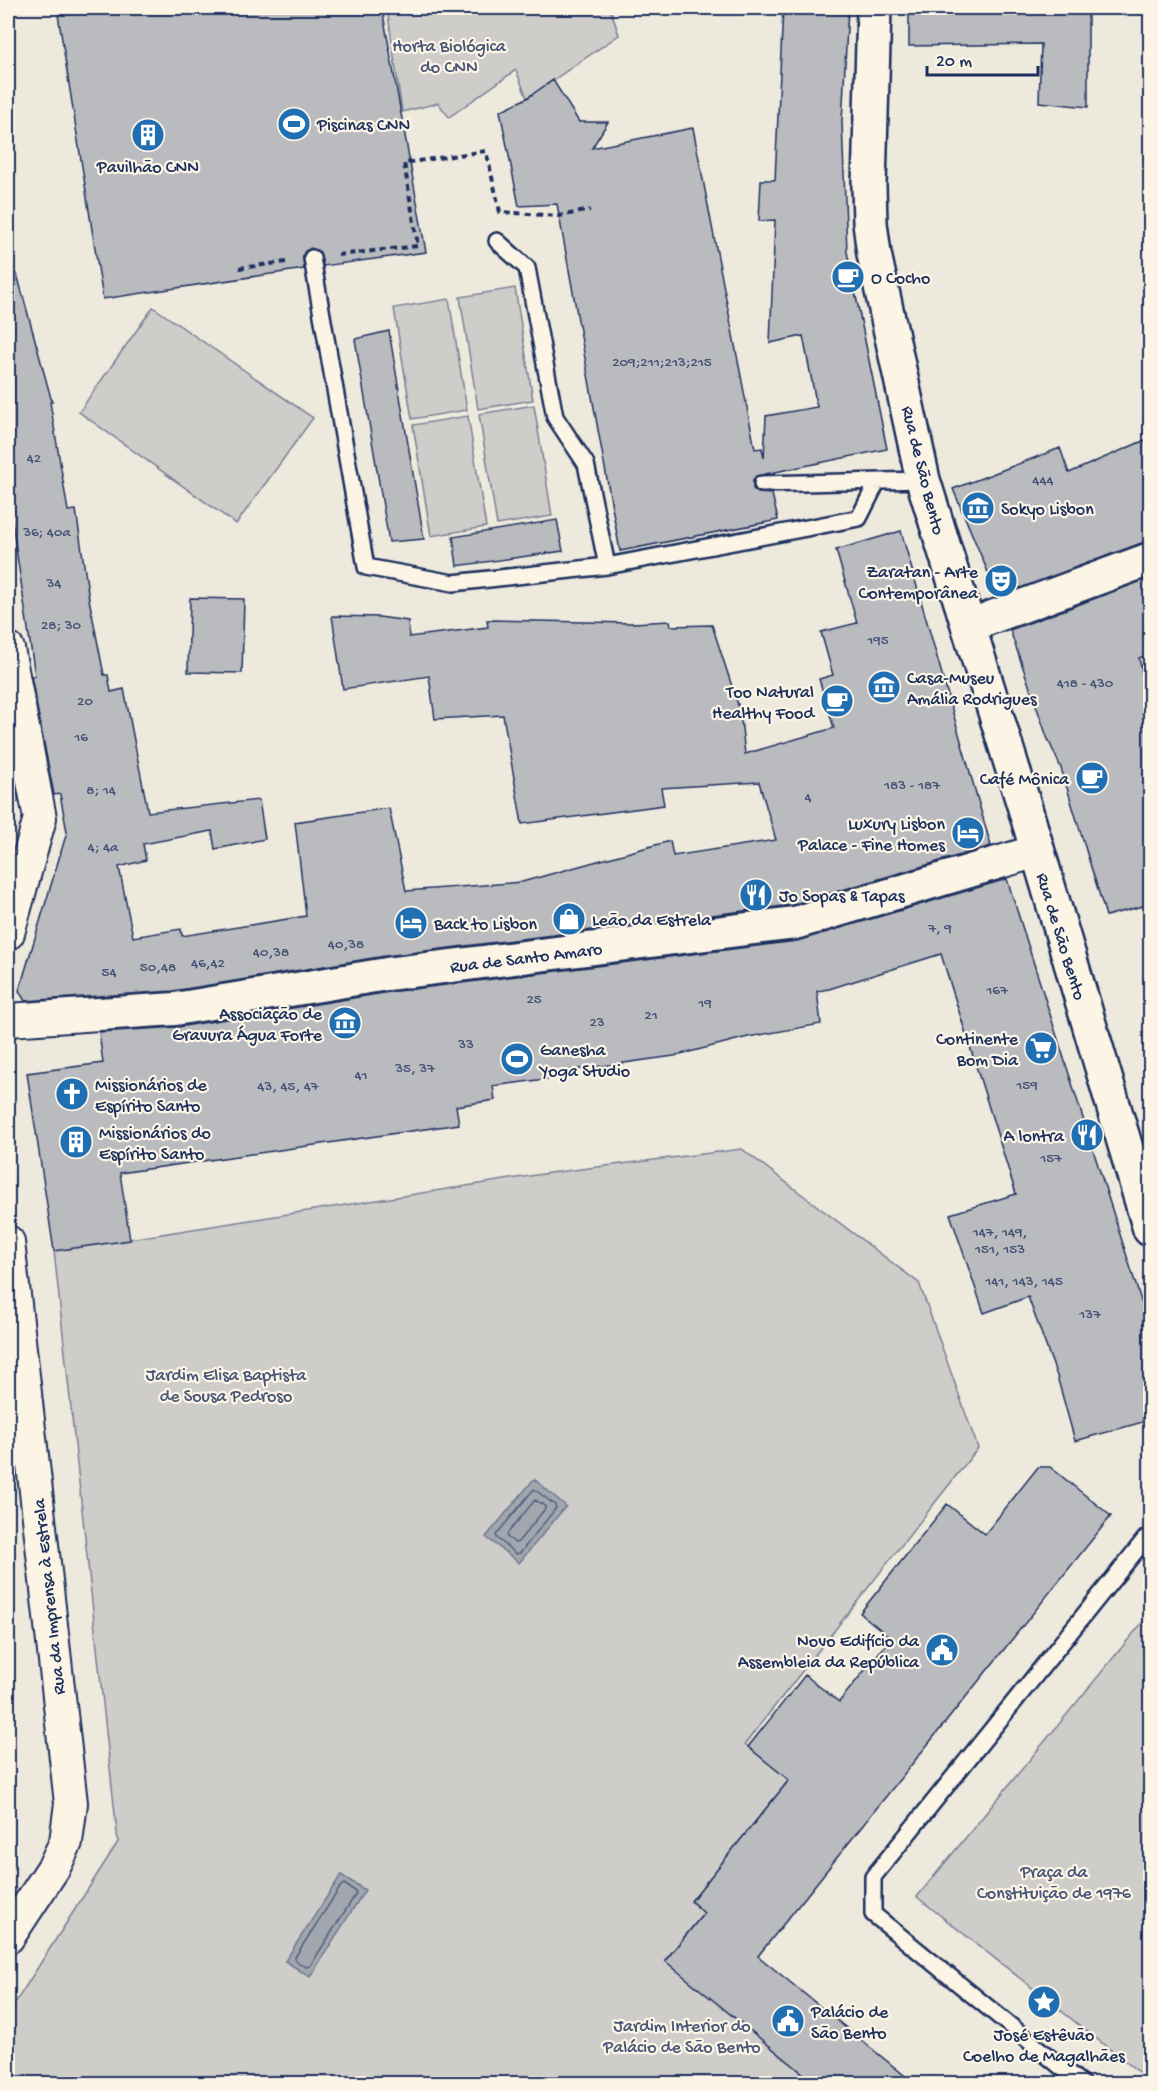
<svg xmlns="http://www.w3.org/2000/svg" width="1158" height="2091" font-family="'Gochi Hand',sans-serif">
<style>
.green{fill:#cfcdca;stroke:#757e94;stroke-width:1.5}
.water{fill:#a2a7af;stroke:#6c778f;stroke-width:1.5}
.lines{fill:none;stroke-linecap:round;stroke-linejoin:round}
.shore{stroke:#515f7e;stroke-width:1.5}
.building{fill:#babbbe;stroke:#1b2f5e;stroke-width:1.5}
.lane-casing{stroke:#1b2f5e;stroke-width:20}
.street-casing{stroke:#1b2f5e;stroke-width:36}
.secondary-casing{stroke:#1b2f5e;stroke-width:38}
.path{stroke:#1b2f5e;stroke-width:4;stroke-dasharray:6 4.5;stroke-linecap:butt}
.lane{stroke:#fcf5e5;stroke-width:15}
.street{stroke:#fcf5e5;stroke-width:32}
.secondary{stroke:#fcf5e5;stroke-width:33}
.labels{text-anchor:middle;stroke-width:4.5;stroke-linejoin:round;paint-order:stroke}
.number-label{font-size:15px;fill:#435276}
.park-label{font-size:18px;fill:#485679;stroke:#fcf5e5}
.poi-label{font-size:18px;fill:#1b2f5e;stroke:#fcf5e5;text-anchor:start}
.street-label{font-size:18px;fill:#1b2f5e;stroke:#fcf5e5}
</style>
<rect width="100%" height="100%" fill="#eee9dd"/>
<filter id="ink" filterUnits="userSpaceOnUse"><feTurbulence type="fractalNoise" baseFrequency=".0167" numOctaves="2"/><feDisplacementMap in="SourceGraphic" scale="12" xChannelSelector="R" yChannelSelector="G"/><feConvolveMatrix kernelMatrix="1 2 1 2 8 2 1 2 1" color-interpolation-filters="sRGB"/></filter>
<g filter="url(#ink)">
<path class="green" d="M387,8H610L619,35L527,98L516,70L449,117L438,103L402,112Z
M515,288L533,400L478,409L460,297Z
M449,299L467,410L412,419L394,308Z
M153,307L313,418L236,524L79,412Z
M534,405L552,516L497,525L479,414Z
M468,416L486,527L431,536L413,425Z
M742,1149L919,1283L978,1448L745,1744L789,1780L691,1901L704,1913L665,1960L804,2073L795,2083H8V2014L118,1842L54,1251L549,1173Z
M1150,1613V1771C1145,1784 1145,1799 1150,1811V2081L917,1897Z"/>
<path class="water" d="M534,1479L566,1506L519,1563L486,1537Z
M341,1875L365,1890L310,1977L285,1961Z"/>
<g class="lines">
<path class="shore" d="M534,1489L555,1505L556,1508L520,1553L516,1554L497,1538L496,1535Z
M535,1500L545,1506V1509L518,1542L515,1543L507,1537V1534Z
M344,1884L355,1891L356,1894L310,1966L306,1967L296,1961L295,1957L341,1886Z"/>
</g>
<path class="building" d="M57,8H382L426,252L323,266L320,252L311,248L305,251L303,255L304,269L103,299Z
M783,8H848L842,122L847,252L887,449L756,476L753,480V489L758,493L772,494L778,520L620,551L557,204L519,206L500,111L527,98L553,80L579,122H608L592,148L693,128L755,449L762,448L764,458L766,416L817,407L803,336L770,343L775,220L759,221L761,180H775Z
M909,8H1088V107L1039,102L1041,44L909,46Z
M17,274L52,402H50L68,511L76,510L89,599L104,675H108L111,692L124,689L148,812L259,800L265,839L215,849L212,831L143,844L146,860L119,867L133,937L181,929L182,936L306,916L295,822L389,808L406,891L522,882L670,841L673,856L776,840L759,782L661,788L664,805L522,824L503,715L435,719L429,676L343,689L332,616L379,617L408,621L409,637L488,627L487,620L632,623L670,621L671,626L712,625L740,711L745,754L834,728L819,679L833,675L821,632L857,623L836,550L901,531L991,846L791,905L385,956L173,991L25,1001L19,991L67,832L60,794L54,795L31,676H35L8,495V275Z
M389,331L424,539L389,542L355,339Z
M1150,438V541L1144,542L998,596L953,489L1060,448L1069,473Z
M557,520L563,551L457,566L453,537Z
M1150,578V654L1139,658L1150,707V904L1106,916L1061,768L1047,737L1010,630Z
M190,598L244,599L242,673L188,672Z
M8,743L19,802L8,804Z
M1007,879L1150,1329V1420L1075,1441L1057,1376L1028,1297L984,1313L950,1214L1016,1194L941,954L829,989L817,991L821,1024L748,1037L674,1056L567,1071V1076L493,1086L495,1100L456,1106L459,1124L120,1173L130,1240L54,1251L27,1073L103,1063L99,1032L178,1027L390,992L797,941Z
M1038,1467H1050L1111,1516L758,1956L915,2084H816L665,1961L704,1913L691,1901L789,1780L748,1747L805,1675L839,1702L891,1638L860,1613L947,1504L985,1534Z"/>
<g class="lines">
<defs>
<path id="lane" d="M497,241L527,268L555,417L586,464L607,566
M312,258L366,567L453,583L607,566L859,518L877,482
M762,484L923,480
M1082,2084L873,1914V1877L1146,1538"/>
<path id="street" d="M968,626L1150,559
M8,649L40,818L8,933
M8,1020L175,1009L387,974L795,923L1037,851
M8,1242L71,1803L66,1842L54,1867L8,1937"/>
<path id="secondary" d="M874,8L869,185L870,223L874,254L923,480L1024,805L1150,1229"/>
</defs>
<use href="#lane" class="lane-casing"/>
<use href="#street" class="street-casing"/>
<use href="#secondary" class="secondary-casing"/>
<path class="path" d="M338,255L418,246L404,163L486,151L500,212L559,216L590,210
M239,268L286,262"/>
<use href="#lane" class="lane"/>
<use href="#street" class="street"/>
<use href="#secondary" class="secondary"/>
</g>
</g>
<defs>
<symbol id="stadium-disc" viewBox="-11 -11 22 22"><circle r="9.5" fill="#1f6fb2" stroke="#fcf5e5"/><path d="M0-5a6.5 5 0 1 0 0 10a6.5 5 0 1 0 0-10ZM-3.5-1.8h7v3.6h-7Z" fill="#fff"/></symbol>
<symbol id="building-disc" viewBox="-11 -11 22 22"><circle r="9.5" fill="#1f6fb2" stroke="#fcf5e5"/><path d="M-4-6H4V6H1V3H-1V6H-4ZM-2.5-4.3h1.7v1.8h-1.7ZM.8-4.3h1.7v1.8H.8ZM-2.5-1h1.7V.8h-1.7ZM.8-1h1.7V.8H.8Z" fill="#fff"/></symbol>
<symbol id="cafe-disc" viewBox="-11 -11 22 22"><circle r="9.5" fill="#1f6fb2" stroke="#fcf5e5"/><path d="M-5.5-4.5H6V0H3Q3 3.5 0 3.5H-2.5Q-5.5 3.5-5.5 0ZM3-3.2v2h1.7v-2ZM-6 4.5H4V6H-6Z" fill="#fff"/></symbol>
<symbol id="museum-disc" viewBox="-11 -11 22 22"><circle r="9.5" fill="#1f6fb2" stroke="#fcf5e5"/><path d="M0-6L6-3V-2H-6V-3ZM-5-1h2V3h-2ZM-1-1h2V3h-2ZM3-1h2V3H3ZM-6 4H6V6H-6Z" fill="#fff"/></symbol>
<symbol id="theatre-disc" viewBox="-11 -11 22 22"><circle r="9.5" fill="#1f6fb2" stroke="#fcf5e5"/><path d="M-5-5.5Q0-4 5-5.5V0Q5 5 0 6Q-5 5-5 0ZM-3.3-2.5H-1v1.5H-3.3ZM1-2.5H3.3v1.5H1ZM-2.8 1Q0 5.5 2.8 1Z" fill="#fff"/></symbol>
<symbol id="hotel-disc" viewBox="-11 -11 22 22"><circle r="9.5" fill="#1f6fb2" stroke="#fcf5e5"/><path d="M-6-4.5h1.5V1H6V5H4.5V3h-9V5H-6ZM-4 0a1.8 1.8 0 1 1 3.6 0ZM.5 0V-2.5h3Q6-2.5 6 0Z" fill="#fff"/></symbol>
<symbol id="restaurant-disc" viewBox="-11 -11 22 22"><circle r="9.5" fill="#1f6fb2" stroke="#fcf5e5"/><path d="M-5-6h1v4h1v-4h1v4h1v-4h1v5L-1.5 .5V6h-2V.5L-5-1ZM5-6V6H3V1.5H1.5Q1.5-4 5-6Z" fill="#fff"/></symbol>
<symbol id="shop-disc" viewBox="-11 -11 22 22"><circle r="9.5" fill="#1f6fb2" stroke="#fcf5e5"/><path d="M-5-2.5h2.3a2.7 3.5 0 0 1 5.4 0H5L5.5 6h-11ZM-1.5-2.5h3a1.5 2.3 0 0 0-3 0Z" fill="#fff"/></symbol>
<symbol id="supermarket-disc" viewBox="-11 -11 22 22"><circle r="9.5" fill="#1f6fb2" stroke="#fcf5e5"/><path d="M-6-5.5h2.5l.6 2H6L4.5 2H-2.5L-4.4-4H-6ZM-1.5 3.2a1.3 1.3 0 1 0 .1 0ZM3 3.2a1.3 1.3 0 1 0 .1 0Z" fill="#fff"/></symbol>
<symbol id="church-disc" viewBox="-11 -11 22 22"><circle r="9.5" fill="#1f6fb2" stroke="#fcf5e5"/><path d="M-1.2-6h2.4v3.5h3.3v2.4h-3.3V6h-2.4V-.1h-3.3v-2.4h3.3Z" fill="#fff"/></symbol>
<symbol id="civic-disc" viewBox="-11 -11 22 22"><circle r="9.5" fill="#1f6fb2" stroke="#fcf5e5"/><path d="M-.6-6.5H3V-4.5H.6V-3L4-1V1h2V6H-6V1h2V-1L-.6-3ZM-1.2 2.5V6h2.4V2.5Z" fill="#fff"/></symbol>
<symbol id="sight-disc" viewBox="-11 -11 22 22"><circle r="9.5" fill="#1f6fb2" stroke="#fcf5e5"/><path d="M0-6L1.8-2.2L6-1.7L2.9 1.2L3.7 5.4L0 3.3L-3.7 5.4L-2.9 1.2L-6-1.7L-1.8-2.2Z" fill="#fff"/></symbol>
</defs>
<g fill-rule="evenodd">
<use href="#stadium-disc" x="275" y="105" width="38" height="38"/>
<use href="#building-disc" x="129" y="116" width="38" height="38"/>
<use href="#cafe-disc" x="829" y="258" width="38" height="38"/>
<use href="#museum-disc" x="959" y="489" width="38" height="38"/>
<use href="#theatre-disc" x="982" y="562" width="38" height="38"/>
<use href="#museum-disc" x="865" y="668" width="38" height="38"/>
<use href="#cafe-disc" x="818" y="682" width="38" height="38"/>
<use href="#cafe-disc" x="1073" y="759" width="38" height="38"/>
<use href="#hotel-disc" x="949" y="814" width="38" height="38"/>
<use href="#restaurant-disc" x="737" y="876" width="38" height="38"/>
<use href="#shop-disc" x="550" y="900" width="38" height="38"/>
<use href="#hotel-disc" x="392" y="904" width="38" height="38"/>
<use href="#museum-disc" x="326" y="1004" width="38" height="38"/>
<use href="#supermarket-disc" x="1022" y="1029" width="38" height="38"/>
<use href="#stadium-disc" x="498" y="1040" width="38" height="38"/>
<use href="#church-disc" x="53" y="1075" width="38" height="38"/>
<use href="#restaurant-disc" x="1068" y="1116" width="38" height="38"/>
<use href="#building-disc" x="57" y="1123" width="38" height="38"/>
<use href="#civic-disc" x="923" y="1631" width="38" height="38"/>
<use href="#sight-disc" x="1025" y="1983" width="38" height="38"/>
<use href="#civic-disc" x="769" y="2002" width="38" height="38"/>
</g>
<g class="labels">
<g class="number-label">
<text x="662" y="366">209;211;213;215</text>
<text x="34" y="462">42</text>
<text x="1043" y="484">444</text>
<text x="47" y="536">36; 40a</text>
<text x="54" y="587">34</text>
<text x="61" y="629">28; 30</text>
<text x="878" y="644">195</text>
<text x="1085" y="687">418 - 430</text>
<text x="85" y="705">20</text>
<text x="81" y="741">16</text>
<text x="912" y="789">183 - 187</text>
<text x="101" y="794">8; 14</text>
<text x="808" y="801">4</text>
<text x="103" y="851">4; 4a</text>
<text x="940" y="932">7, 9</text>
<text x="346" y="948">40,38</text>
<text x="271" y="956">40,38</text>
<text x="208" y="967">46,42</text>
<text x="158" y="971">50,48</text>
<text x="109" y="976">54</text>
<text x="997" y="994">167</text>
<text x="534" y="1003">25</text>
<text x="705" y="1007">19</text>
<text x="651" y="1019">21</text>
<text x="597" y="1026">23</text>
<text x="466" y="1048">33</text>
<text x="415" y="1072">35, 37</text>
<text x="361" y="1079">41</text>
<text x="1027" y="1089">159</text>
<text x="288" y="1090">43, 45, 47</text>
<text x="1051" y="1162">157</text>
<text x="1000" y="1236">147, 149,<tspan x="1000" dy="17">151, 153</tspan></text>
<text x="1024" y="1285">141, 143, 145</text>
<text x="1090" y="1318">137</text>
</g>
<g class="park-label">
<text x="449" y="51">Horta Biológica<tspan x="449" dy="21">do CNN</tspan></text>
<text x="226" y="1380">Jardim Elisa Baptista<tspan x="226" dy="21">de Sousa Pedroso</tspan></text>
<text x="1054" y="1877">Praça da<tspan x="1054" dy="21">Constituição de 1976</tspan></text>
<text x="682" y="2031">Jardim Interior do<tspan x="682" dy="21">Palácio de São Bento</tspan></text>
</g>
<g class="poi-label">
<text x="317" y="130">Piscinas CNN</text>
<text x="148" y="172" text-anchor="middle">Pavilhão CNN</text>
<text x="871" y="283">O Cocho</text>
<text x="1001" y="514">Sokyo Lisbon</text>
<text x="978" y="577" text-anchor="end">Zaratan - Arte<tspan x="978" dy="21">Contemporânea</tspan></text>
<text x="907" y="683">Casa-Museu<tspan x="907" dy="21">Amália Rodrigues</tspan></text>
<text x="814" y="697" text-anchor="end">Too Natural<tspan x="814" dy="21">Healthy Food</tspan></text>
<text x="1069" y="784" text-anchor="end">Café Mônica</text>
<text x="945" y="829" text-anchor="end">Luxury Lisbon<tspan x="945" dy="21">Palace - Fine Homes</tspan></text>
<text x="779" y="901">Jo Sopas &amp; Tapas</text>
<text x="592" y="925">Leão da Estrela</text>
<text x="434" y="929">Back to Lisbon</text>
<text x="322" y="1019" text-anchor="end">Associação de<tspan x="322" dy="21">Gravura Água Forte</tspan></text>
<text x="1018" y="1044" text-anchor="end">Continente<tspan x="1018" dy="21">Bom Dia</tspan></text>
<text x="540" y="1055">Ganesha<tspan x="540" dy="21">Yoga Studio</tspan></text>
<text x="95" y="1090">Missionários de<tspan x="95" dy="21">Espírito Santo</tspan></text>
<text x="99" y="1138">Missionários do<tspan x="99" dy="21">Espírito Santo</tspan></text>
<text x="1064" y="1141" text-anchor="end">A lontra</text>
<text x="919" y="1646" text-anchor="end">Novo Edifício da<tspan x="919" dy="21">Assembleia da República</tspan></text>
<text x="811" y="2017">Palácio de<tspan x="811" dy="21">São Bento</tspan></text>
<text x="1044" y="2040" text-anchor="middle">José Estêvão<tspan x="1044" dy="21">Coelho de Magalhães</tspan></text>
</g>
<g class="street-label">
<text transform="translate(924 470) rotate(76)" y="6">Rua de São Bento</text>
<text transform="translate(1062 936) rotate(73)" y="6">Rua de São Bento</text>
<text transform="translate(526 957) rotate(-7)" y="6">Rua de Santo Amaro</text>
<text transform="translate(48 1597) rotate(-96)" y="6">Rua da Imprensa à Estrela</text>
</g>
</g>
<rect width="1158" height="2091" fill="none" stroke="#fcf5e5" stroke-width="30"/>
<rect x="15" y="15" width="1128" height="2061" fill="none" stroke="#1b2f5e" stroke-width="2" filter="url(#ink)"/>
<path d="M927 66v9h111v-9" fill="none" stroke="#1b2f5e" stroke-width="3"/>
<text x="936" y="66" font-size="18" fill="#1b2f5e" stroke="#fcf5e5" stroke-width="4.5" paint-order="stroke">20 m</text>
</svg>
